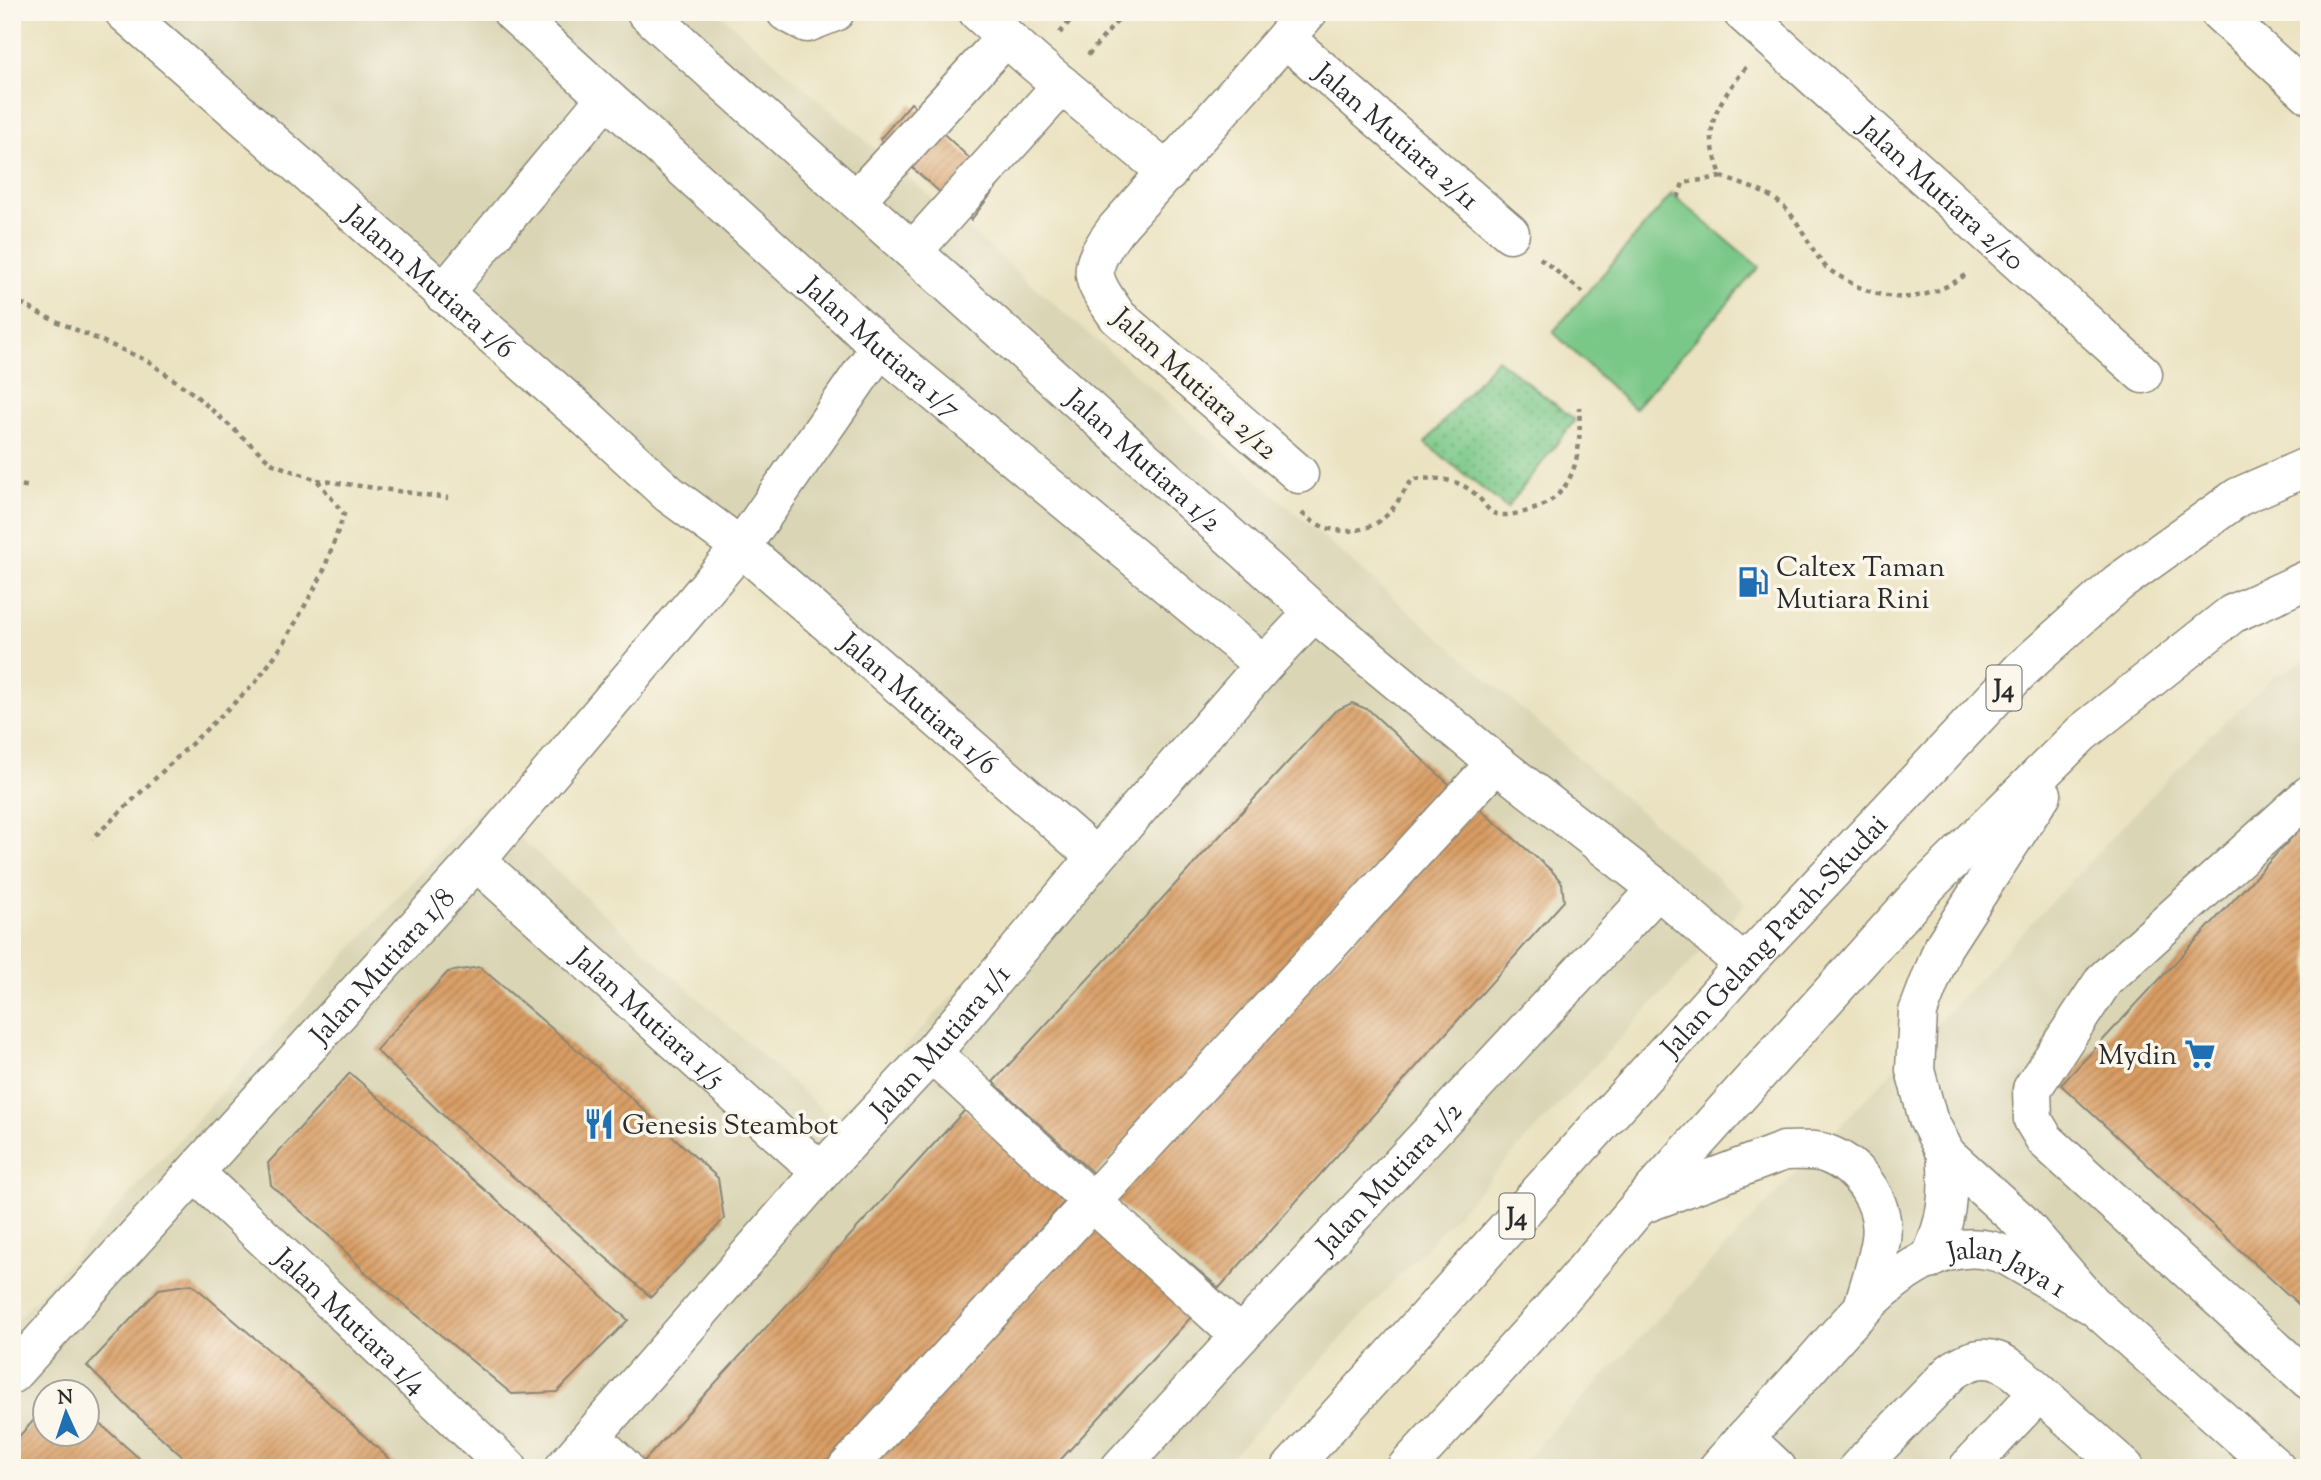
<svg xmlns="http://www.w3.org/2000/svg" width="2321" height="1480" font-family="'Sorts Mill Goudy',serif">
<style>
.built{fill:#dad5b5;fill-rule:evenodd}
.park{fill:url(#park-dots);stroke:#527a5a;stroke-width:2}
.garden{fill:#7ac888;stroke:#527a5a;stroke-width:2}
.building{fill:url(#building-hatch)}
.lines{fill:none;stroke-linecap:round;stroke-linejoin:round}
.minor-casing{stroke:#8a8676;stroke-width:41}
.major-casing{stroke:#8a8676;stroke-width:41}
.path{stroke:#8a8676;stroke-width:4.5;stroke-dasharray:5 5;stroke-linecap:butt}
.minor{stroke:#fff;stroke-width:38}
.major{stroke:#fff;stroke-width:38}
.labels{text-anchor:middle;stroke-width:7;stroke-linejoin:round;paint-order:stroke}
.shield{fill:#fbf7ec;stroke:#696865;stroke-width:2}
.shield-label{font-size:26px;font-weight:bold;fill:#2b2b2b}
.street-label{font-size:28px;fill:#2b2b2b;stroke:#fbf7ec}
.poi-label{font-size:28px;fill:#2b2b2b;stroke:#fbf7ec;text-anchor:start}
</style>
<defs>
<pattern id="park-dots" width="8" height="8" patternUnits="userSpaceOnUse" patternTransform="scale(1.75)"><rect width="8" height="8" fill="#7ac888"/><path d="M2 2h.1M6 6h.1" fill="none" stroke="#64a36f" stroke-width="1.8" stroke-linecap="round"/></pattern>
<pattern id="building-hatch" width="6" height="6" patternUnits="userSpaceOnUse" patternTransform="scale(1.75)"><rect width="6" height="6" fill="#d99d64"/><path d="M-1 1l2-2M0 6l6-6M5 7l2-2" fill="none" stroke="#b08053"/></pattern>
</defs>
<rect width="100%" height="100%" fill="#fbf7ec"/>
<filter id="ink" filterUnits="userSpaceOnUse"><feTurbulence type="fractalNoise" baseFrequency=".0143" numOctaves="2"/><feDisplacementMap in="SourceGraphic" scale="14" xChannelSelector="R" yChannelSelector="G"/><feConvolveMatrix kernelMatrix="1 2 1 2 8 2 1 2 1" color-interpolation-filters="sRGB"/></filter>
<filter id="wash" filterUnits="userSpaceOnUse"><feTurbulence type="fractalNoise" baseFrequency=".00686" numOctaves="4" result="noise"/><feDisplacementMap in="SourceGraphic" scale="28" xChannelSelector="R" yChannelSelector="G"/><feGaussianBlur stdDeviation="1.57" result="paint"/><feColorMatrix in="noise" values="0 0 0 0 0 0 0 0 0 0 0 0 0 0 0 0 0 1.4 0 .05"/><feComposite in="paint" operator="in"/></filter>
<g filter="url(#wash)">
<rect width="100%" height="100%" fill="#eae2c0"/>
<path class="built" d="M144,12H717L1746,903L1221,1468H12V1325L482,804L834,1120L1087,857ZM46,1392H88V1434H46Z
M2309,658V1468H1517L2205,739L2273,678Z"/>
<path class="park" d="M1497,359L1575,420L1507,508L1425,443Z"/>
<path class="garden" d="M1672,194L1759,267L1634,409L1553,332Z"/>
<g id="blocks">
<path class="building" d="M911,103L998,185L971,220L880,139Z
M1352,703L1369,710L1451,786L1095,1175L993,1082L1335,711Z
M1477,807L1552,871L1562,883L1564,901L1219,1288L1114,1199Z
M2309,819V1314L2061,1085Z
M480,967L604,1073L718,1178L724,1219L651,1297L448,1120L376,1050L448,972Z
M350,1073L493,1197L628,1320L557,1392L512,1394L367,1274L337,1243L271,1185L268,1163Z
M965,1110L1065,1201L824,1468H651L644,1461Z
M1093,1226L1193,1315L1053,1468H867Z
M192,1284L315,1390L399,1468H195L131,1410L87,1366L159,1289Z
M46,1407V1434H88V1413L150,1468H12V1444Z"/>
</g>
</g>
<g filter="url(#ink)">
<use href="#blocks" fill-opacity="0" stroke="#8a8676" stroke-width="2"/>
<g class="lines">
<defs>
<g id="minor">
<path id="s1" d="M124,12L589,420L669,494L741,547L1096,857"/>
<path id="s2" d="M512,12L880,347L1264,665"/>
<path id="s3" d="M646,12L1314,612L1496,763L1658,889L1744,965"/>
<path d="M786,12L807,23L835,12"/>
<path d="M978,12L1034,62L1168,173"/>
<path id="s4" d="M1742,12L2143,374"/>
<path d="M2219,12L2309,94"/>
<path id="s5" d="M1285,38L1510,233"/>
<path d="M856,200L1006,37"/>
<path d="M913,251L1062,85"/>
<path d="M443,294L605,99"/>
<path d="M1299,474L1118,317C1090,277 1085,271 1115,230L1308,12"/>
<path d="M2309,795L2104,980L2032,1089L2033,1120L2045,1140L2309,1380"/>
<path id="s6" d="M476,861L821,1172"/>
<path d="M932,1053L1091,1201L1240,1336"/>
<path id="s7" d="M195,1173L508,1468"/>
<path id="s8" d="M12,1374L476,861L741,547L880,347"/>
<path d="M2039,1392L2125,1468"/>
<path d="M592,1437L624,1468"/>
<path d="M1745,1438L1777,1468"/>
<path id="s9" d="M564,1468L821,1172L932,1053L1096,857L1264,665L1314,612"/>
<path d="M847,1468L1496,763"/>
<path id="s10" d="M1120,1468L1240,1336L1658,889"/>
<path id="s11" d="M1718,1468C1747,1435 1776,1404 1805,1372C1852,1320 1929,1218 2009,1257L2095,1307L2276,1468"/>
<path d="M1858,1468L1951,1372C1989,1344 2009,1365 2039,1392L1968,1468"/>
</g>
<g id="major">
<path d="M2042,794L1943,947L1918,1012L1915,1070L1928,1119L1946,1154L2020,1221L2095,1307"/>
<path d="M1646,1203L1784,1151C1799,1151 1814,1149 1827,1154C1860,1166 1886,1204 1881,1239C1878,1261 1869,1285 1863,1307"/>
<path d="M1929,1260C1947,1223 1950,1194 1946,1154"/>
<path id="s12" d="M1291,1468L1744,965L2021,670L2118,583L2238,497L2309,466"/>
<path d="M1406,1468L1551,1310L1640,1205L1928,885L2082,733L2232,614L2309,579"/>
</g>
</defs>
<use href="#minor" class="minor-casing"/>
<use href="#major" class="major-casing"/>
<path class="path" d="M1060,33L1077,12
M1088,55L1125,12
M1746,67C1714,110 1701,124 1722,177C1740,184 1760,189 1776,200C1799,217 1807,244 1824,265C1829,271 1838,275 1846,280C1889,306 1930,302 1969,272
M1678,198L1683,183L1722,177
M1540,258L1586,295
M12,298L42,315L148,361L195,395L273,464L317,480L344,514L322,575L284,643L256,682L92,839
M317,480L448,498
M12,484L31,487
M1302,513C1324,535 1363,538 1387,515C1397,505 1404,490 1413,479C1439,477 1463,479 1481,500C1486,506 1489,512 1496,514C1504,517 1520,513 1528,511C1577,498 1582,450 1579,407"/>
<use href="#minor" class="minor"/>
<use href="#major" class="major"/>
</g>
</g>
<defs>
<symbol id="fuel-bare" viewBox="-9 -9 18 18"><path d="M-5.5-6h7V0h2V4h1.3V-2.5L3-4.5l.8-.8L6-3V5H2.5V1h-1V6h-7ZM-4.2-4.7v3.2H.2V-4.7Z" fill="#1f6fb2" stroke="#fbf7ec" stroke-width="2.5" paint-order="stroke"/></symbol>
<symbol id="supermarket-bare" viewBox="-9 -9 18 18"><path d="M-6-5.5h2.5l.6 2H6L4.5 2H-2.5L-4.4-4H-6ZM-1.5 3.2a1.3 1.3 0 1 0 .1 0ZM3 3.2a1.3 1.3 0 1 0 .1 0Z" fill="#1f6fb2" stroke="#fbf7ec" stroke-width="2.5" paint-order="stroke"/></symbol>
<symbol id="restaurant-bare" viewBox="-9 -9 18 18"><path d="M-5-6h1v4h1v-4h1v4h1v-4h1v5L-1.5 .5V6h-2V.5L-5-1ZM5-6V6H3V1.5H1.5Q1.5-4 5-6Z" fill="#1f6fb2" stroke="#fbf7ec" stroke-width="2.5" paint-order="stroke"/></symbol>
</defs>
<g fill-rule="evenodd">
<use href="#fuel-bare" x="1731" y="560" width="44" height="44"/>
<use href="#supermarket-bare" x="2178" y="1032" width="44" height="44"/>
<use href="#restaurant-bare" x="577" y="1102" width="44" height="44"/>
</g>
<g class="labels">
<g class="shield">
<rect x="1986.5" y="665.5" width="35" height="45" rx="5"/>
<rect x="1499.5" y="1193.5" width="35" height="45" rx="5"/>
</g>
<g class="shield-label">
<text x="2004" y="697">J4</text>
<text x="1517" y="1225">J4</text>
</g>
<g class="street-label">
<text dy="10" stroke="none"><textPath href="#s5" startOffset="149">Jalan Mutiara 2/11</textPath></text>
<text dy="10" stroke="none"><textPath href="#s4" startOffset="270">Jalan Mutiara 2/10</textPath></text>
<text dy="10" stroke="none"><textPath href="#s1" startOffset="408">Jalann Mutiara 1/6</textPath></text>
<text dy="10" stroke="none"><textPath href="#s2" startOffset="499">Jalan Mutiara 1/7</textPath></text>
<text transform="translate(1196 383) rotate(42)" y="10">Jalan Mutiara 2/12</text>
<text dy="10" stroke="none"><textPath href="#s3" startOffset="670">Jalan Mutiara 1/2</textPath></text>
<text dy="10" stroke="none"><textPath href="#s1" startOffset="1054">Jalan Mutiara 1/6</textPath></text>
<text dy="10" stroke="none"><textPath href="#s12" startOffset="719">Jalan Gelang Patah-Skudai</textPath></text>
<text dy="10" stroke="none"><textPath href="#s8" startOffset="551">Jalan Mutiara 1/8</textPath></text>
<text dy="10" stroke="none"><textPath href="#s6" startOffset="233">Jalan Mutiara 1/5</textPath></text>
<text dy="10" stroke="none"><textPath href="#s9" startOffset="569">Jalan Mutiara 1/1</textPath></text>
<text dy="10" stroke="none"><textPath href="#s10" startOffset="396">Jalan Mutiara 1/2</textPath></text>
<text dy="10" stroke="none"><textPath href="#s11" startOffset="382">Jalan Jaya 1</textPath></text>
<text dy="10" stroke="none"><textPath href="#s7" startOffset="215">Jalan Mutiara 1/4</textPath></text>
</g>
<g class="poi-label">
<text x="1776" y="576">Caltex Taman<tspan x="1776" dy="32">Mutiara Rini</tspan></text>
<text x="2177" y="1064" text-anchor="end">Mydin</text>
<text x="622" y="1134">Genesis Steambot</text>
</g>
</g>
<rect width="2321" height="1480" fill="none" stroke="#fbf7ec" stroke-width="42"/>
<g transform="translate(66 1413) rotate(357)"><circle r="33" fill="#fbf7ec" stroke="#a8a59f" stroke-width="2"/>
<path d="M0-5L12 26L0 18L-12 26Z" fill="#1f6fb2"/>
<text y="-10" font-size="19" font-weight="bold" text-anchor="middle" fill="#2b2b2b">N</text>
</g>
</svg>
